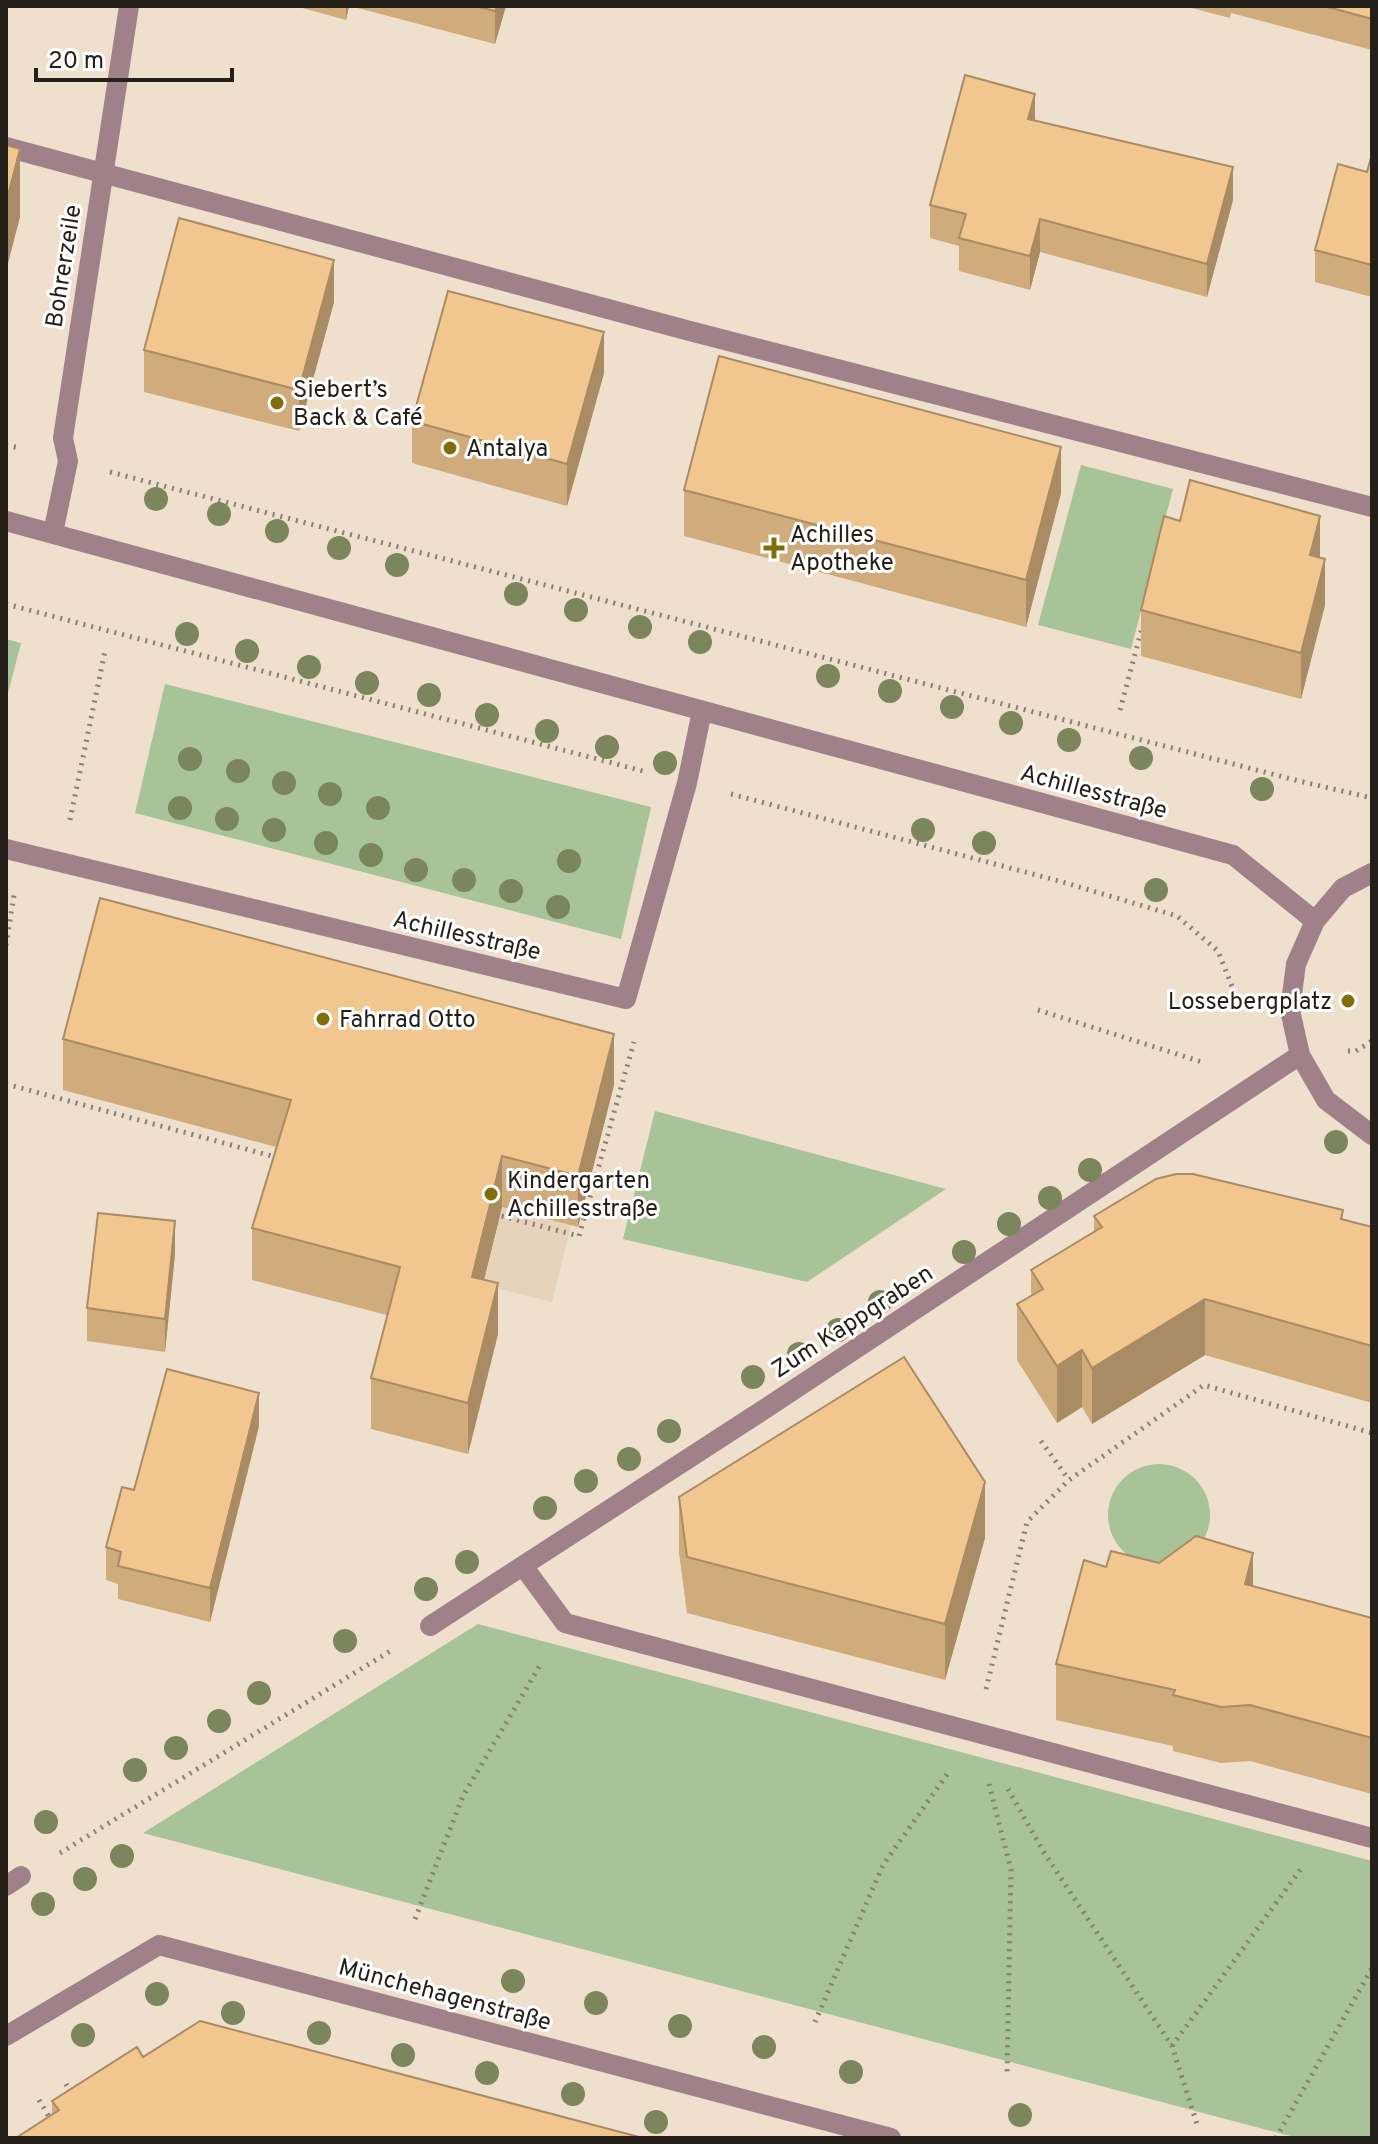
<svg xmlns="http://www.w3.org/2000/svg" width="1378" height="2144" font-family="Overpass,sans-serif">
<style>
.built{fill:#e7d3bb}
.green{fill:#a7c397}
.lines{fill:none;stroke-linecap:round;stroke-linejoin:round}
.path{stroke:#897f72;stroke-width:5;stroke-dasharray:2 6;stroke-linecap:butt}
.service{stroke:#a08189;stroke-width:20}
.minor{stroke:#a08189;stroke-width:20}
.tertiary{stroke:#a08189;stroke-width:20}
.tree{fill:#7b865d}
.wall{fill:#d0ab7b}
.shaded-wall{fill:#a98b64}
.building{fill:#f2c78f;stroke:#a98b64;stroke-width:2}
.poi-dot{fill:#826d0a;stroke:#fff;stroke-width:3}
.labels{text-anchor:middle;stroke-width:6;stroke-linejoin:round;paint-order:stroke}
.street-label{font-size:24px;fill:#241f18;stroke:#fff}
.poi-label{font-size:24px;fill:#241f18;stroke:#fff;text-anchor:start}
</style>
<rect width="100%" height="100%" fill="#efe0ce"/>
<path class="built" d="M588,1160L552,1302L387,1261Z"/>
<path class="green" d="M1081,465L1173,489L1131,649L1038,625Z
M6,639L21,643L6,701Z
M165,684L651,807L621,939L135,813Z
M655,1111L946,1189L807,1282L623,1239Z
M1108 1515a51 51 0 1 1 102 0a51 51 0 1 1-102 0Z
M478,1624L1372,1861V2138H1298L143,1833Z"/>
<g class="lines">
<path class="path" d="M6,445L19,448
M110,472L1299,781L1372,798
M6,604L643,771
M1120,710L1142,628
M731,794L1059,881L1177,916L1218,951L1242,1012
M70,820L105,651
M6,945L14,895
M1038,1010L1205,1063
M1348,1051H1356L1372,1041
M6,1084L279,1158
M494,1214L579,1236L634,1042
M1041,1441L1069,1480
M986,1689L1027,1522L1069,1480L1204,1385L1372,1433
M989,1784L1011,1870L1007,2074
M1008,1789L1043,1851L1172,2046L1197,2124
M60,1853L392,1650
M415,1919L463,1796L542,1662
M815,2022L883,1865L948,1773
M1172,2046L1303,1866
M66,2084L73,2095
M39,2100L51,2120
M1276,2138L1372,1968"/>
<path class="service" d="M523,1566L565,1623L1372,1838"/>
<path class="minor" d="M6,147L686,330L1372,507
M53,533L68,461L63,438L129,6
M6,849L626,999L687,783L702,711
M430,1626L757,1414L1300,1055
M6,1886L21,1876
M6,2036L159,1945L891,2138"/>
<path class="tertiary" d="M6,521L1233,855L1315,921
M1372,873L1343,888L1315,921L1296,964L1290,1010L1300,1055L1326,1100L1372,1135"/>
</g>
<g class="tree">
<circle cx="156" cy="499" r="12"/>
<circle cx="219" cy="514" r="12"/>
<circle cx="277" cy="531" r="12"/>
<circle cx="339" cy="548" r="12"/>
<circle cx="397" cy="565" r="12"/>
<circle cx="516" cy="594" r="12"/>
<circle cx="576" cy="610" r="12"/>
<circle cx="640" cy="627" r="12"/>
<circle cx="187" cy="634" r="12"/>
<circle cx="700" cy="642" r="12"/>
<circle cx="247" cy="651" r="12"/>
<circle cx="309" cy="667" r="12"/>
<circle cx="828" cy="676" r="12"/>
<circle cx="367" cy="683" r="12"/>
<circle cx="890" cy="691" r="12"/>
<circle cx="429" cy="695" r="12"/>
<circle cx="952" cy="707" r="12"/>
<circle cx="487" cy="715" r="12"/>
<circle cx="1011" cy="723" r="12"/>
<circle cx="547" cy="731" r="12"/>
<circle cx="1069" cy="740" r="12"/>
<circle cx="607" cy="747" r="12"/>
<circle cx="1141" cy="758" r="12"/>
<circle cx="190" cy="759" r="12"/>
<circle cx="665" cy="763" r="12"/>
<circle cx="238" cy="771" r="12"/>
<circle cx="284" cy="783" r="12"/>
<circle cx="1262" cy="789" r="12"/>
<circle cx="330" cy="794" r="12"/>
<circle cx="180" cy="808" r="12"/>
<circle cx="378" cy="808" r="12"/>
<circle cx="227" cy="819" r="12"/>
<circle cx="274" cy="830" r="12"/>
<circle cx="923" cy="830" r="12"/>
<circle cx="326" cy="843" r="12"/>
<circle cx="984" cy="843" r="12"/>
<circle cx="371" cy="855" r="12"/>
<circle cx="569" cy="861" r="12"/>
<circle cx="416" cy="870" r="12"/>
<circle cx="464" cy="880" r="12"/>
<circle cx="1156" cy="890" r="12"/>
<circle cx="511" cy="891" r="12"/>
<circle cx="558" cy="907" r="12"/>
<circle cx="1336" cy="1142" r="12"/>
<circle cx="1090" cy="1170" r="12"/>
<circle cx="1050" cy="1198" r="12"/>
<circle cx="1009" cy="1224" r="12"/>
<circle cx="964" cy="1252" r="12"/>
<circle cx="880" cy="1302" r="12"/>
<circle cx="838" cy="1330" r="12"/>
<circle cx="799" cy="1354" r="12"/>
<circle cx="753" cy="1377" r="12"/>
<circle cx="669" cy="1431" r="12"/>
<circle cx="629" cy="1459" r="12"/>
<circle cx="586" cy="1481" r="12"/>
<circle cx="545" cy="1508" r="12"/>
<circle cx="467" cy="1562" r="12"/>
<circle cx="426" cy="1589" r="12"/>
<circle cx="345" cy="1641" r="12"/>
<circle cx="259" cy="1693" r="12"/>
<circle cx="219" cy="1721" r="12"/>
<circle cx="176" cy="1748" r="12"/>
<circle cx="135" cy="1770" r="12"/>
<circle cx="46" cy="1822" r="12"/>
<circle cx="122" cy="1856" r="12"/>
<circle cx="85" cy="1879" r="12"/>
<circle cx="43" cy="1904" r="12"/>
<circle cx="513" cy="1981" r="12"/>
<circle cx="157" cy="1994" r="12"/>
<circle cx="596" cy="2003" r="12"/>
<circle cx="233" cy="2013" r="12"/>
<circle cx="680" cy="2026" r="12"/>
<circle cx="319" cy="2033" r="12"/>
<circle cx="83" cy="2035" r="12"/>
<circle cx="764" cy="2047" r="12"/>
<circle cx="403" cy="2055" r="12"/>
<circle cx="851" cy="2072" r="12"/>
<circle cx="487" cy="2073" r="12"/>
<circle cx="573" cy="2094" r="12"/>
<circle cx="1020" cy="2115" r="12"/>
<circle cx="656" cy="2122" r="12"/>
</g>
<path class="wall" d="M295,6H349L346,20Z
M350,6H506L495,44Z
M1184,6H1372V50L1231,13L1230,18Z
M1035,121L1233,200L1207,297L1040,252L1030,290L959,271V246L930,238V205Z
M1372,154V297L1315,282V250L1367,172Z
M334,302L299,431L144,392V350Z
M604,373L567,506L412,463V421Z
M684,490L1061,493L1026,627L684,536Z
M1320,558L1325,605L1301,699L1141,656V610Z
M63,1039L614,1085L578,1227L502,1207L484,1280L498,1334L468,1454L371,1429V1378L387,1315L252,1280V1228L276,1147L63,1090Z
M1094,1216L1343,1219L1372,1227V1403L1205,1355L1092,1424L1082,1407L1057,1423L1017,1360V1304L1031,1296V1270L1094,1232Z
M175,1254L165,1352L87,1341V1308Z
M259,1426L210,1622L118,1599V1584L106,1580V1547L134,1490Z
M679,1497L985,1538L945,1680L687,1613L679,1553Z
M1106,1567L1253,1586L1372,1618V1794L1250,1761L1221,1763L1173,1751V1746L1056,1720V1664Z
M143,2057L52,2114V2101Z"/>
<path class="shaded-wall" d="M346,6H349L346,20Z
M497,6H506L495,44V11Z
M1035,94V127L1028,119Z
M20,149V217L6,271V203Z
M1233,167V200L1207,297V264Z
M1040,219V252L1030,290V256Z
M334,260V302L299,431V390Z
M604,332V373L567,506V464Z
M1061,447V493L1026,627V580Z
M1320,516V562L1310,555Z
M1325,559V605L1301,699V653Z
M614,1034V1085L578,1227V1176Z
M502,1156V1207L472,1328V1277Z
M175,1221V1254L165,1352V1319Z
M498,1283V1334L468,1454V1403Z
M1205,1299V1355L1092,1424V1368Z
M1082,1350V1407L1057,1423V1366Z
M259,1393V1426L210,1622V1588Z
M985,1482V1538L945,1680V1624Z
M1253,1553V1609L1245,1584Z"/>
<path class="building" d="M476,6H497L495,11Z
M1324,6H1372V19Z
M965,75L1035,94L1028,119L1233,167L1207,264L1040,219L1030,256L959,238L966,214L930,205Z
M6,145L20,149L6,203Z
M1372,154V265L1315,250L1338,164L1367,172Z
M179,218L334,260L299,390L144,350Z
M448,291L604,332L567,464L412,421Z
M719,356L1061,447L1026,580L684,490Z
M1190,480L1320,516L1310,555L1325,559L1301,653L1141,610L1164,516L1180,521Z
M100,898L614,1034L578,1176L502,1156L472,1277L498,1283L468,1403L371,1378L400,1267L252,1228L291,1100L63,1039Z
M1176,1174H1193L1343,1210L1341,1219L1372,1227V1346L1205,1299L1092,1368L1082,1350L1057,1366L1017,1304L1043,1289L1031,1270L1102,1227L1094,1216L1156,1179Z
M98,1213L175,1221L165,1319L87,1308Z
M904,1357L985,1482L945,1624L687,1557L679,1497Z
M167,1369L259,1393L210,1588L118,1566L121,1552L106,1547L122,1487L134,1490Z
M1196,1536L1253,1553L1245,1584L1372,1618V1738L1250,1705L1221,1707L1173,1695L1175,1690L1056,1664L1084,1560L1106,1567L1111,1551L1159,1563Z
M200,2021L643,2138H16L59,2110L52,2101L137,2047L143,2057Z"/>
<g class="poi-dot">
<circle cx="277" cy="403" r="8"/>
<circle cx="450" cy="448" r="8"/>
<path d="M770 536h8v8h8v8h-8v8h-8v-8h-8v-8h8z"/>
<circle cx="1348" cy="1001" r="8"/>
<circle cx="323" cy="1019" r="8"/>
<circle cx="491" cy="1194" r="8"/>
</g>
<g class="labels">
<g class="street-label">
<text transform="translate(63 266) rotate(-81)" y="8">Bohrerzeile</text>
<text transform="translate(1094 791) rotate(15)" y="8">Achillesstraße</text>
<text transform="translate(467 935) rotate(13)" y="8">Achillesstraße</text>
<text transform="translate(852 1321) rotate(-33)" y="8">Zum Kappgraben</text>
<text transform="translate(445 1994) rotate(15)" y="8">Münchehagenstraße</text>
</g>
<g class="poi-label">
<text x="293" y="397">Siebert’s<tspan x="293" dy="28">Back &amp; Café</tspan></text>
<text x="466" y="456">Antalya</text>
<text x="790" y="542">Achilles<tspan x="790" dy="28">Apotheke</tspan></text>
<text x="1332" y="1009" text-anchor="end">Lossebergplatz</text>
<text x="339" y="1027">Fahrrad Otto</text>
<text x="507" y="1188">Kindergarten<tspan x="507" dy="28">Achillesstraße</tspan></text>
</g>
</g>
<rect width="1378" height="2144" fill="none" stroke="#241f18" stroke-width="16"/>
<path d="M36 68v12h196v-12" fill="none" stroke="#241f18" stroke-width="4"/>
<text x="48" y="68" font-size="24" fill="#241f18" stroke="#ffffff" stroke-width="6" paint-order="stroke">20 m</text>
</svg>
